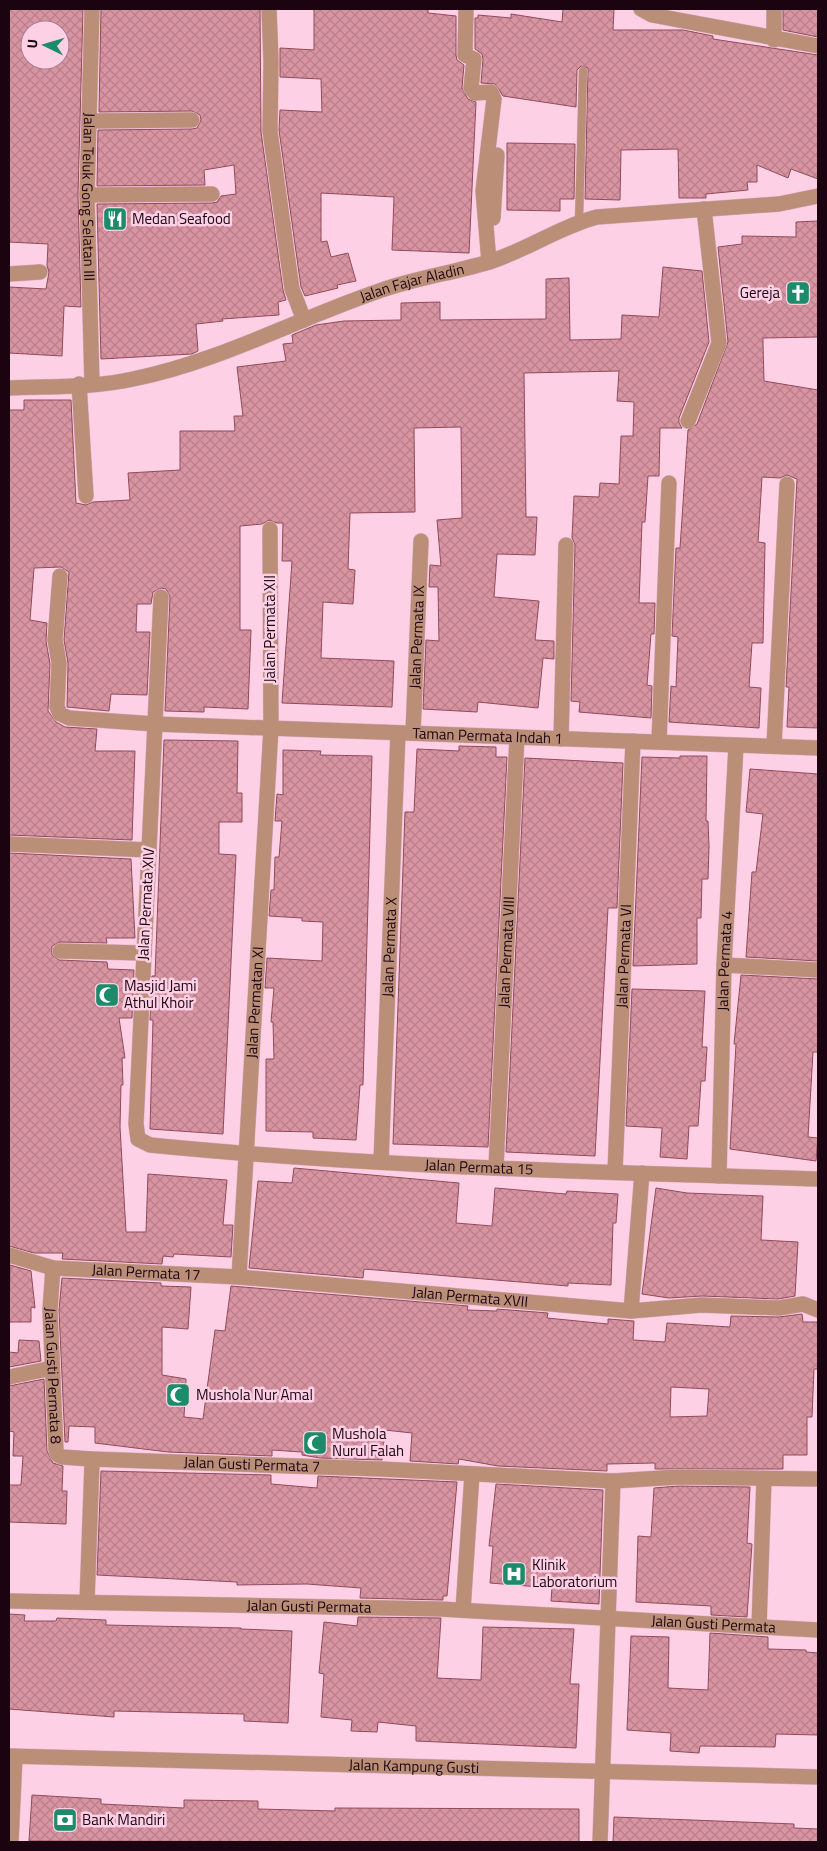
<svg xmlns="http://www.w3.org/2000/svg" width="827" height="1851" font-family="'Titillium Web',sans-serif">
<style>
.building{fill:url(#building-cross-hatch);stroke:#924a5a;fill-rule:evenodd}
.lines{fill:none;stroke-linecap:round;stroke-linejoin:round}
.service-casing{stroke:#d9afc4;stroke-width:9}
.minor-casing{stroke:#d9afc4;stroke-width:16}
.tertiary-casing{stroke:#d9afc4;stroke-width:16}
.service{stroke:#bb8e78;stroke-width:8}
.minor{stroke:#bb8e78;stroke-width:15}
.tertiary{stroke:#bb8e78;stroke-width:15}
.labels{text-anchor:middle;stroke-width:5;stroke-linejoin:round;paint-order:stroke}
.street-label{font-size:15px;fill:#1b0410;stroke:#fdd0e6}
.poi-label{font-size:15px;fill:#1b0410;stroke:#fdd0e6;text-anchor:start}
</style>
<defs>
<pattern id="building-cross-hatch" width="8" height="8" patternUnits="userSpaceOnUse" patternTransform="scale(1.25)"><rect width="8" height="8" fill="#d895a1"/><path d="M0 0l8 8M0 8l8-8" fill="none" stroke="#b97f8a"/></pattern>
</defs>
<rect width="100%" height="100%" fill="#fdd0e6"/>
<path class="building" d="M9,9H83L78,195L81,307L64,306L62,356L9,353V287L46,289L49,272L47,266L48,244L9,242ZM30,29H60V60H30Z
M101,9H260L261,132L283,290L286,300L278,302L279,315L222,319L223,321L196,324L198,351L192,354L101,359L97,204L212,203L217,202L221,196L236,194L234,165L204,170L205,185L97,186L98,130L192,129L197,128L201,120L200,115L192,111L99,112Z
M314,9H421L428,10V13L456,16V55L457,60L464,65L462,88L468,99L476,102L469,253L392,250L394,197L321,193V242L327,241L331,257L348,253L356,281L337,285L338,288L305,296L301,287L279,130L280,110L322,112L321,79L280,77V48L314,50Z
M563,9H614L613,30H683L713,36V39L818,55V179L791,169L788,178L757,165V182H747L748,190L706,194V198H679L678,149L621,150L620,200L585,199L588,68L581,66L577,70L576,107L503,96L495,84L481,83L483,59L482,54L475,49V18H478V15L511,18V14L562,22Z
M783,9H818V37L783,30Z
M507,143L575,144L574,199H560V211L507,210Z
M818,221V337L763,338V344L764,381L818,390V728L787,727L789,687H786L797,479L787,475L780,478L762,477L758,542L765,543L763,643H752L749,687L761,688L759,728L669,722L671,686L676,687L678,637L672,636L676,548H680L688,430L697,424L728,342L718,247L742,244V236L796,237V222Z
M663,267L702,271L709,342L679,418V423L682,428H660L659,476H648L645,522H642L639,603H655L654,634H651L647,685L652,686L651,718L579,712L580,702L571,701L575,545L572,538L574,496L599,497L600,483L619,484L621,436H633L634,402L617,401L619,371L524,373L526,517H537L535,555L497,554L494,597L539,601L535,640L554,641V659L543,658L538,708L478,702L477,712L423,709L426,640L439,641L438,587H429L430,565L441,566L437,520L462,518L461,427L414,428L415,512L350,513L348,569L355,570L353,604L323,602L321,658L394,661L392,707L282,703L292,561H282L283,523H277L269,520L262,524L240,526V630H251L248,709L204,707V712L165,711L170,597L166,589L161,588L153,592L151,604H137L136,632H150L147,695L111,694L109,711L67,707L68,663L64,640L69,572L61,567L34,568L30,620L47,623L46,641L50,664L48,711L56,722L65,727L97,729L95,751H135L132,840L9,835V410H24V400H71L76,503L86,505L93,502L130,500L128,473L180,470V431H235L234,416H243L237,367L286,361L283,344L293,343L292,335L316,325L344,321L401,320V303L440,302V320L546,319V279L569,278L570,340L621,339L622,315L659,317Z
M164,740L238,741L237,793H242V822H219V854L236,855L223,1134L150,1129L153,1020H150L152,976H155Z
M459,746L496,747V757H507L488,1147L393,1144L405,812H414L417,749L459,751Z
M283,750L321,751L320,755L372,756L363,1085H360L356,1140L313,1138V1132L266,1131V1059H274L273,1022H271L274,988H265L267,958L322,961L323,922L302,921V918L269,916L271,890H274L275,857H279L282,821H275L277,794L283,795Z
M680,756H707L706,821H708L709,846L708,879H702L701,918H697V964L633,966L642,757L680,758Z
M525,758L623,763L617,908H608L595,1156L506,1152Z
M750,769L818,774V961L746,957L752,872H756L763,814L746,812Z
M9,853L131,859L135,938H106L107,943L60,942L52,946V955L59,960L107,962L108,969L134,970L132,1018H119L125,1058H122L123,1085H121L120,1127L126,1232H146L148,1174L227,1180L223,1225H233L231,1257L174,1254L173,1257L163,1256L162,1264L62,1259L63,1253H34L9,1246Z
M741,975L818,979V1052H813L808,1137L818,1138L816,1161L730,1149L736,1044H734Z
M632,989L705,991L702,1047H707L705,1081H701L698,1126H689L687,1159L660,1157L662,1128L626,1126Z
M294,1168L459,1183L456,1223L492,1226L495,1188L566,1194L567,1191L618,1194L616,1223H613L611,1285L568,1283V1286L364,1269L363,1278L249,1268L258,1181L292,1183Z
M656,1188L687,1193L763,1196L761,1240L798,1242L795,1296L778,1299L702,1296L669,1298L642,1294Z
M10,1265L31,1271L35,1308L31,1307V1322H9Z
M62,1278L161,1283V1286L191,1287L188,1329L162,1327V1375L186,1379L184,1417L203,1419L215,1330L225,1331L231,1286L468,1306L467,1310L497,1311V1309L548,1313L547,1318L608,1324V1319L634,1321L633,1340L665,1342L667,1323L730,1327L731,1316L779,1317L802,1314L803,1322H818V1369H814L812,1417H807V1455H783V1469H655V1463L607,1464V1471L498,1466L459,1459L458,1464L410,1461L412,1433L385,1430L382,1460L320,1458L302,1455V1452L272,1450V1456L168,1452L95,1443V1427L69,1426L68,1442H65L59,1310ZM671,1387L709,1389L707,1416L670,1417Z
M19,1340L39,1341L41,1361L9,1367V1352L18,1353Z
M44,1379L47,1451L53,1463L63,1466L62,1491H67L66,1524L9,1522V1485H21L23,1456H13L14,1432L9,1431V1386Z
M101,1471L271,1475V1484L317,1488L318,1476L457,1482L447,1596H443V1600L360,1598L361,1588L307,1584L237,1585V1582L97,1575Z
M496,1484L603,1490L599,1604L551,1601L552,1588L490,1583L493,1546H489Z
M678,1486L750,1487L747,1543L752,1544L747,1617L711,1615V1606L636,1602L638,1536L651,1537L654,1488Z
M9,1614L25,1615L24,1621H56L57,1618L106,1620V1625L241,1628V1629L292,1631L288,1723L244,1721V1714L114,1711V1717L9,1709Z
M358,1617L441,1618L437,1678L481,1680L483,1627L574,1629L570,1684H579L576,1748L416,1741V1726L378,1722L377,1732L351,1731L352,1720L321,1717L324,1674L319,1673L324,1622L357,1626Z
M710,1633L768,1637V1649L806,1650V1652L818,1653V1735L776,1734L775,1747L700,1746L699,1753L670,1751L671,1733L627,1730L631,1636L669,1637L668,1688L708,1690Z
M32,1795L101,1799V1804L184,1808V1800L258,1801V1809L335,1811V1808L579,1809V1842L29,1841Z
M614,1817L794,1824V1828L818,1829V1842H613Z"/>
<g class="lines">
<defs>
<path id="service" d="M579,221L583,71"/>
<g id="minor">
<path id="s1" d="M92,9L87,195L92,384"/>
<path d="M269,9L271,61L270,131L292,289L304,320"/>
<path d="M466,9L465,55L474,59L471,88L475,93L491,92L494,99L483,191L489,262"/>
<path d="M641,9L652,15L818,46"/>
<path d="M774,40V9"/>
<path d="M90,121L192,120"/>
<path d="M87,195L212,194"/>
<path d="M493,218L497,155"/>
<path d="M9,274L40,272"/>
<path d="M79,384L86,496"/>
<path d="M688,421L719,343L704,209"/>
<path id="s2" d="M60,576L55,640L59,663L57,707L60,714L69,718L155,724L818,748"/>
<path id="s3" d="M161,597L136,1124L138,1139L150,1145C372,1167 596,1172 818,1179"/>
<path id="s4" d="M413,733L421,541"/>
<path d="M561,739L566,545"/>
<path d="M659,742L669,483"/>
<path d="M774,746L787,484"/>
<path d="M9,844L149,850"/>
<path d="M60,951L144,953"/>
<path d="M724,965L818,970"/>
<path id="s5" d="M381,1162L398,733"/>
<path id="s6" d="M496,1167L517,737"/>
<path id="s7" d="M615,1172L633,741"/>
<path id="s8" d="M719,1176L724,965L736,746"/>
<path id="s9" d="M9,1255L53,1268L239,1277L631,1311L702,1305L779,1308L803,1304L818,1310"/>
<path id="s10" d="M53,1268L50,1310L56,1450L58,1455L62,1457L91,1459L92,1463L87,1602"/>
<path id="s11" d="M239,1277L271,728L270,529"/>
<path d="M631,1311L642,1173"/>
<path d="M9,1377L52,1368"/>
<path id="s12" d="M91,1459L381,1469L613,1481L600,1842"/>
<path d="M613,1481L678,1477L818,1479"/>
<path id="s13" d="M9,1601L440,1609L818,1630"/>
<path d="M463,1610L472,1474"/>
<path d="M759,1627L764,1479"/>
<path d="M11,1842L15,1757"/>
</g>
<g id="tertiary">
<path id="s14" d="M9,388C50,386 93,388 133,379C218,362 297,319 379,291C415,278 453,273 489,262C527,250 559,227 597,217L779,204L818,196"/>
<path id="s15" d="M9,1756L818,1777"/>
</g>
</defs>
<use href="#service" class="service-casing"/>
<use href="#minor" class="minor-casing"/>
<use href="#tertiary" class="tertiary-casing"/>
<use href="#service" class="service"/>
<use href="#minor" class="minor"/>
<use href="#tertiary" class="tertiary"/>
</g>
<defs>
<symbol id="restaurant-square" viewBox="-11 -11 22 22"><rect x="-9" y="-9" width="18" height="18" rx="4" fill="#1c8b6a" stroke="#fdd0e6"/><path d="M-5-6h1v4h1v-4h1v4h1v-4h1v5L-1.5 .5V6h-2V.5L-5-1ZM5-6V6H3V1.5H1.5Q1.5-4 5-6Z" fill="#fff"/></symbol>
<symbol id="church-square" viewBox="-11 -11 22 22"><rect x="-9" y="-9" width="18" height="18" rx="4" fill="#1c8b6a" stroke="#fdd0e6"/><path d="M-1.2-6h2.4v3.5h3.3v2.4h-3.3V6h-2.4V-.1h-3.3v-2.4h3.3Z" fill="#fff"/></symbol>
<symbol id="mosque-square" viewBox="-11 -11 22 22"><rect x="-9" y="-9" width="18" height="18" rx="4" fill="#1c8b6a" stroke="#fdd0e6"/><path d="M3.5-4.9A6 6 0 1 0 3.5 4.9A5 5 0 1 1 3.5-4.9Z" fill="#fff"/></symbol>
<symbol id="hospital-square" viewBox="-11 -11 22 22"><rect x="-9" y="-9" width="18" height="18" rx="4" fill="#1c8b6a" stroke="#fdd0e6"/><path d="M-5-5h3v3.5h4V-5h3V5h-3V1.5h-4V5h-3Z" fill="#fff"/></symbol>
<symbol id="bank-square" viewBox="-11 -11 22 22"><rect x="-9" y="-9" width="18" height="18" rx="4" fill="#1c8b6a" stroke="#fdd0e6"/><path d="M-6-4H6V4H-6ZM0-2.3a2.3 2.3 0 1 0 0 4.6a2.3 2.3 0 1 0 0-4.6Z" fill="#fff"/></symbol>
</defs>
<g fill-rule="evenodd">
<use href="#restaurant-square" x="101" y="205" width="28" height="28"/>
<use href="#church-square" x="784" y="279" width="28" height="28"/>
<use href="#mosque-square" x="93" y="981" width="28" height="28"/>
<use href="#mosque-square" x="164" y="1381" width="28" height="28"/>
<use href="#mosque-square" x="301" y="1429" width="28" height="28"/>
<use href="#hospital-square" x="500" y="1560" width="28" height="28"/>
<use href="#bank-square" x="51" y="1806" width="28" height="28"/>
</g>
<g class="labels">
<g class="street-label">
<text dy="5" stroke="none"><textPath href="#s1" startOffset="188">Jalan Teluk Gong Selatan III</textPath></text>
<text dy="5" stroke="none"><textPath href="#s14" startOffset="420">Jalan Fajar Aladin</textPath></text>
<text transform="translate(270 629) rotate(-90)" y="5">Jalan Permata XII</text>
<text dy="5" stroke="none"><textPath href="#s4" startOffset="96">Jalan Permata IX</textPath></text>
<text dy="5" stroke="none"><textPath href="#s2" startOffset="568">Taman Permata Indah 1</textPath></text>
<text transform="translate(146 904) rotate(-87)" y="5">Jalan Permata XIV</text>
<text dy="5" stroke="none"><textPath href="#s5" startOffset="215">Jalan Permata X</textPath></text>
<text dy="5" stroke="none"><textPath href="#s6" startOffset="215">Jalan Permata VIII</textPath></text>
<text dy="5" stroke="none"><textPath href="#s7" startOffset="216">Jalan Permata VI</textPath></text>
<text dy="5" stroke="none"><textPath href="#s8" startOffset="215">Jalan Permata 4</textPath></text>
<text dy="5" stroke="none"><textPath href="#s11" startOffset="275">Jalan Permatan XI</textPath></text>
<text dy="5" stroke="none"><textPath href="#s3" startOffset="886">Jalan Permata 15</textPath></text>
<text dy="5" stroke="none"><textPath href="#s9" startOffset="139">Jalan Permata 17</textPath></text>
<text dy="5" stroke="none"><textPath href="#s9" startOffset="464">Jalan Permata XVII</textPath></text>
<text dy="5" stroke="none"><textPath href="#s10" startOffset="108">Jalan Gusti Permata 8</textPath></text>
<text dy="5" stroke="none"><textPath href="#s12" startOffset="161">Jalan Gusti Permata 7</textPath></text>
<text dy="5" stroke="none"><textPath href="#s13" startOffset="300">Jalan Gusti Permata</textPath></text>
<text dy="5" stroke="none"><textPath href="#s13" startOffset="705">Jalan Gusti Permata</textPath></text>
<text dy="5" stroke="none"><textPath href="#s15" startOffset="405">Jalan Kampung Gusti</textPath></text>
</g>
<g class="poi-label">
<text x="132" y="224">Medan Seafood</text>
<text x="780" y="298" text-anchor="end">Gereja</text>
<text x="124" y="991">Masjid Jami<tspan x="124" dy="17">Athul Khoir</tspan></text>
<text x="196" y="1400">Mushola Nur Amal</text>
<text x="332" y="1439">Mushola<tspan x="332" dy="17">Nurul Falah</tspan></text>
<text x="532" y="1570">Klinik<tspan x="532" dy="17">Laboratorium</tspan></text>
<text x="82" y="1825">Bank Mandiri</text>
</g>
</g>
<rect width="827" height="1851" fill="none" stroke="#1b0410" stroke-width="20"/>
<g transform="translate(45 45) rotate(275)"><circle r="24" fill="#fdd0e6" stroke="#a37e90"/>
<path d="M0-4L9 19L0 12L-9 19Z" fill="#1c8b6a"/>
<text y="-8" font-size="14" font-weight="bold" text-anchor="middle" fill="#1b0410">U</text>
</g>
</svg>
